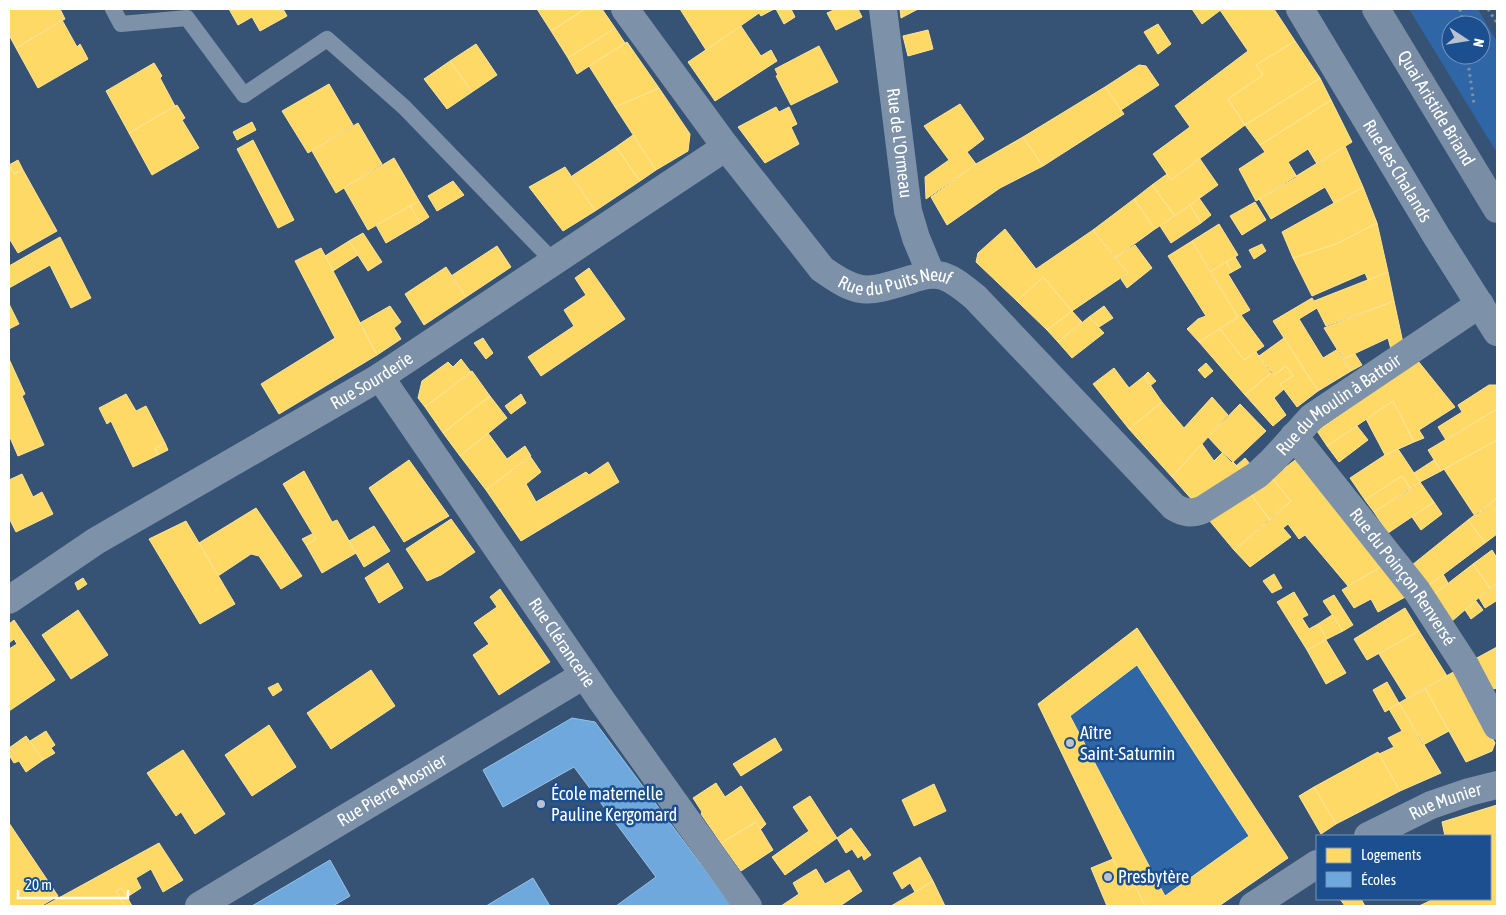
<svg xmlns="http://www.w3.org/2000/svg" width="1506" height="915" font-family="'Asap Condensed',sans-serif">
<style>
.green{fill:#2f66a5;fill-rule:evenodd}
.homes{fill:#ffd966;stroke:#ffe494;fill-rule:evenodd}
.schools{fill:#6fa8dc;stroke:#9ac2e6}
.lines{fill:none;stroke-linecap:round;stroke-linejoin:round}
.path{stroke:#7d92a8;stroke-width:3;stroke-dasharray:2.5 4;stroke-linecap:butt}
.service{stroke:#7d92a8;stroke-width:16}
.minor{stroke:#7d92a8;stroke-width:28}
.secondary{stroke:#798da4;stroke-width:28}
.poi-dot{fill:#b9c2ce;stroke:#1b4f8f;stroke-width:2}
.labels{text-anchor:middle;stroke-width:5;stroke-linejoin:round;paint-order:stroke}
.street-label{font-size:18px;fill:#fff;stroke:#1b4f8f}
.poi-label{font-size:18px;fill:#fff;stroke:#1b4f8f;text-anchor:start}
</style>
<rect width="100%" height="100%" fill="#365274"/>
<path class="green" d="M1409,9H1478L1497,42V153ZM1451,25H1481V55H1451Z
M1137,665L1249,836L1165,896L1070,716Z"/>
<path class="homes" d="M9,9H60L65,19L16,48L9,35Z
M229,9H283L287,16L260,31L252,17L238,25Z
M537,9H585L551,31Z
M585,9H602L615,28L568,58L551,31Z
M680,9H774L761,16L759,13L706,50Z
M776,9H791L795,17L784,24Z
M836,9H858L862,17L836,30L827,13Z
M900,9H918L901,18Z
M1192,9H1222L1202,24Z
M1222,9H1274L1295,41L1256,65L1263,75L1228,99L1245,125L1171,180L1153,154L1190,127L1175,106L1248,51L1220,10Z
M62,20L77,47L80,44L88,59L38,88L16,48Z
M1158,24L1171,44L1158,54L1144,32Z
M741,26L761,56L771,50L777,61L715,101L688,62Z
M615,28L625,43L577,74L568,58Z
M928,30L933,49L908,56L903,36Z
M1295,41L1320,78L1245,125L1228,99L1263,75L1256,65Z
M627,42L659,88L615,107L589,66Z
M476,44L497,75L472,92L450,61Z
M819,46L838,82L791,105L776,76L778,75L775,69Z
M450,61L472,92L447,109L424,79Z
M154,63L162,76L160,78L175,106L129,133L106,91Z
M1139,65L1146,66L1159,85L1121,110L1105,87Z
M1320,78L1331,100L1260,145L1245,125Z
M329,84L353,125L308,153L282,111Z
M1105,87L1124,114L1043,166L1023,137Z
M659,88L690,134L688,151L656,170L615,107Z
M1331,100L1352,142L1317,164L1308,149L1288,162L1297,177L1256,201L1239,169L1265,152L1260,145Z
M960,104L984,139L967,152L976,164L926,199L925,177L949,160L924,126Z
M177,105L185,118L182,120L199,148L152,175L129,133Z
M776,107L779,112L789,107L797,124L791,127L799,144L765,163L738,127Z
M252,122L256,130L237,140L233,132Z
M358,123L382,164L336,193L312,151Z
M633,135L656,170L640,181L616,147Z
M1023,137L1043,166L1000,188L947,225L931,197L976,164Z
M253,140L294,220L278,228L237,149Z
M1345,146L1363,187L1334,203L1325,187L1271,219L1259,199Z
M616,147L640,181L595,211L572,176Z
M394,158L419,201L368,230L344,188Z
M1200,159L1218,185L1175,216L1152,185L1167,174L1171,180Z
M18,160L23,170L14,174L9,165Z
M9,165L14,174L23,170L57,231L18,253L9,238Z
M565,167L595,211L563,231L529,187Z
M453,181L464,195L437,211L428,196Z
M1152,185L1175,216L1155,229L1134,199Z
M1363,187L1377,223L1336,244L1293,258L1282,232Z
M1199,198L1211,215L1201,223L1190,205Z
M1134,199L1155,229L1115,258L1093,230Z
M419,201L429,217L420,223L410,206Z
M1255,202L1266,220L1242,235L1230,216Z
M1190,205L1201,223L1171,243L1160,226Z
M410,206L420,223L386,243L376,225Z
M1377,223L1388,272L1368,280L1365,273L1312,296L1293,258L1336,244Z
M1219,224L1238,255L1210,272L1192,241Z
M1005,229L1036,269L1093,230L1128,273L1072,311L1043,277L1017,301L976,262L978,253Z
M363,233L382,262L368,271L349,241Z
M60,237L91,298L71,308L50,265L9,288V266Z
M349,241L358,255L333,271L325,256Z
M1192,241L1238,317L1199,342L1187,329L1198,319L1206,316L1168,256Z
M1262,244L1266,251L1254,259L1249,250Z
M1135,245L1152,268L1127,288L1121,279L1128,273L1115,258Z
M497,246L511,267L466,297L451,276Z
M321,248L377,355L279,414L261,384L335,338L295,261Z
M1235,257L1241,267L1232,272L1226,262Z
M1226,262L1232,272L1228,274L1250,310L1241,315L1264,346L1244,360L1220,329L1238,317L1210,272Z
M446,267L466,297L424,325L405,294Z
M589,268L625,319L541,376L528,357L574,326L564,310L586,295L575,278Z
M1388,272L1394,301L1326,326L1317,308L1299,319L1323,358L1338,349L1351,371L1318,391L1273,321L1312,298L1314,301Z
M1043,277L1072,311L1047,330L1017,301Z
M1394,301L1403,343L1391,349L1388,338L1343,359L1324,328Z
M9,304L19,324L9,329Z
M390,306L401,322L394,328L401,339L377,355L360,323Z
M1104,306L1113,318L1099,327L1089,317Z
M1072,311L1082,322L1058,342L1047,330Z
M1089,317L1104,333L1072,358L1058,342Z
M1220,329L1244,360L1256,352L1271,373L1245,395L1199,342Z
M483,338L493,353L486,359L474,343Z
M1284,338L1318,391L1297,407L1280,384L1293,376L1286,366L1274,375L1259,356Z
M1355,354L1362,365L1351,371L1343,359Z
M9,359L25,394L22,396L44,445L18,456L9,435Z
M461,359L471,372L425,407L418,398L422,381L448,362L453,367Z
M1418,361L1455,407L1419,430L1424,438L1414,442L1393,401L1327,446L1317,431Z
M1206,363L1213,371L1205,378L1198,370Z
M1286,366L1293,376L1280,384L1284,389L1274,398L1286,415L1273,426L1245,395L1271,373L1274,375Z
M1114,368L1129,388L1144,376L1162,402L1129,429L1093,384Z
M472,371L490,396L443,433L425,407Z
M1148,372L1156,381L1150,386L1144,376Z
M1489,385H1497V409L1446,440L1438,427L1462,412L1458,405Z
M126,394L136,411L146,406L165,443L155,449L158,455L133,467L111,421L107,424L99,408Z
M521,394L526,403L511,414L505,406Z
M490,396L507,418L460,456L443,433Z
M1212,397L1228,415L1172,477L1129,429L1162,402L1184,428Z
M1393,401L1414,442L1385,455L1366,419Z
M1240,404L1266,431L1232,463L1208,437Z
M1497,409V440L1441,471L1428,450Z
M1357,426L1368,440L1339,462L1327,446Z
M488,433L507,459L525,446L531,456L486,490L460,456Z
M1497,440V498L1475,516L1444,469Z
M165,443L168,450L158,455L155,449Z
M1202,444L1214,461L1223,452L1242,471L1194,502L1172,477Z
M1398,449L1420,482L1411,489L1402,476L1365,500L1350,478L1385,455Z
M530,456L541,472L526,484L536,502L586,472L589,475L608,462L619,482L521,541L486,490Z
M1245,458L1251,465L1242,471L1236,466Z
M409,460L449,516L404,542L369,488Z
M1295,460L1382,566L1348,586L1305,535L1299,539L1288,524L1283,528L1291,537L1250,567L1234,550L1291,501L1272,478Z
M1434,460L1441,471L1420,482L1414,473Z
M304,471L332,522L337,520L356,553L322,573L306,545L316,539L283,484Z
M22,474L33,497L42,492L53,514L16,532L9,518V480Z
M1402,476L1411,489L1374,512L1365,500Z
M1272,478L1291,501L1270,520L1250,493Z
M1420,482L1434,502L1388,533L1374,512Z
M1250,493L1270,520L1234,550L1209,520Z
M1497,498V534L1485,543L1468,520Z
M1434,502L1442,514L1421,530L1412,517Z
M256,508L302,576L281,589L259,556L251,554L218,576L199,543Z
M451,519L475,552L441,575L427,581L406,549Z
M1468,520L1485,543L1428,586L1412,565Z
M186,521L235,604L200,624L149,539Z
M374,526L390,551L364,567L349,541Z
M312,534L316,539L306,545L302,539Z
M1492,550L1497,558V583L1490,588L1473,564Z
M388,563L403,588L379,603L365,578Z
M1473,564L1490,588L1451,622L1433,595Z
M1382,566L1407,596L1378,612L1371,599L1354,608L1342,590Z
M1274,574L1282,588L1272,593L1263,581Z
M1443,574L1448,583L1433,595L1428,586Z
M83,578L87,584L78,590L75,583Z
M1497,583V603L1496,601L1485,608L1479,598Z
M500,589L550,662L499,695L473,655L489,644L474,623L497,607L490,597Z
M1294,592L1308,615L1302,618L1309,629L1318,624L1327,639L1307,650L1277,602Z
M1334,595L1353,625L1343,631L1323,601Z
M1476,601L1483,610L1471,619L1465,610Z
M1405,608L1419,631L1367,660L1354,639Z
M78,610L108,655L71,679L42,635Z
M1332,615L1343,631L1327,639L1318,624Z
M14,620L55,680L9,711V649L17,644L14,639L9,643V624Z
M1137,628L1288,858L1219,906H1145L1135,885L1128,890L1038,704ZM1137,665L1249,836L1165,896L1070,716Z
M1419,631L1447,676L1407,699L1379,654Z
M1326,640L1346,673L1326,684L1307,650Z
M1497,647V688L1493,689L1475,659Z
M371,670L395,706L331,749L307,713Z
M1457,670L1495,743L1492,751L1466,762L1425,688Z
M1387,682L1399,703L1385,712L1373,690Z
M278,683L282,690L273,696L268,688Z
M1425,688L1449,731L1423,745L1399,703Z
M1399,703L1441,773L1400,791L1379,754L1394,747L1388,738L1402,731L1389,709Z
M269,725L296,767L252,796L225,755Z
M46,731L55,745L51,748L55,753L43,760L30,741Z
M26,736L43,760L26,772L19,761L14,763L9,755V748Z
M775,738L782,750L741,776L733,764Z
M183,750L225,814L195,834L181,812L176,816L147,773Z
M1378,752L1400,791L1336,824L1314,787Z
M716,783L725,797L741,786L766,824L760,830L756,822L721,843L701,814L702,812L693,798Z
M934,784L946,811L914,826L902,800Z
M1314,787L1336,824L1321,834L1299,796Z
M810,796L837,838L785,875L772,857L809,831L793,807Z
M1497,805V906H1419L1434,899H1490V836H1445L1442,822Z
M756,822L773,850L741,871L721,843Z
M9,823L58,896L41,906H9Z
M851,828L871,855L864,860L862,855L858,858L852,849L846,853L837,838Z
M159,843L183,880L163,892L151,869L136,878L141,888L127,897L122,888L116,891L125,906H44Z
M920,857L933,881L915,892L910,883L902,889L893,873Z
M1113,859L1128,890L1135,885L1145,906H1107L1091,868Z
M816,869L825,884L849,870L862,891L840,906H781L799,894L793,883Z
M933,881L945,906H891L915,892Z
M122,888L132,906H125L116,891Z
M1340,899H1361L1365,906H1345Z"/>
<path class="schools" d="M572,718L595,722L732,906H616L656,877L574,767L503,807L483,770Z
M330,860L350,896L333,906H252Z
M533,878L550,906H486Z"/>
<g class="lines">
<path class="path" d="M1460,9L1463,25
M1488,9L1497,23
M1467,55L1474,104"/>
<path class="service" d="M113,9L121,24L187,18L244,95L327,39L404,107L554,262"/>
<g class="minor">
<path id="s1" d="M625,9L726,147L822,269C861,297 869,292 912,279C922,276 932,273 943,276C955,280 965,289 975,297L1174,507C1184,513 1191,514 1202,510L1257,475L1272,461L1312,417L1480,304"/>
<path id="s2" d="M883,9L908,211L916,238L931,274"/>
<path id="s3" d="M1300,9L1437,237L1497,332"/>
<path id="s4" d="M380,377L602,701L748,906"/>
<path id="s5" d="M1294,436L1417,591L1465,665L1497,726"/>
<path id="s6" d="M9,600L96,541L380,377L726,147"/>
<path id="s7" d="M1368,836L1431,805L1469,792L1497,785"/>
<path id="s8" d="M199,906L584,675"/>
<path d="M1253,906L1317,864"/>
</g>
<path class="secondary" id="s9" d="M1376,9L1497,209"/>
</g>
<g class="poi-dot">
<circle cx="1070" cy="743" r="5"/>
<circle cx="541" cy="804" r="5"/>
<circle cx="1108" cy="877" r="5"/>
</g>
<g class="labels">
<g class="street-label">
<text dy="6" stroke="none"><textPath href="#s9" startOffset="116">Quai Aristide Briand</textPath></text>
<text dy="6" stroke="none"><textPath href="#s2" startOffset="135">Rue de L'Ormeau</textPath></text>
<text dy="6" stroke="none"><textPath href="#s3" startOffset="189">Rue des Chalands</textPath></text>
<text dy="6" stroke="none"><textPath href="#s1" startOffset="405">Rue du Puits Neuf</textPath></text>
<text dy="6" stroke="none"><textPath href="#s6" startOffset="424">Rue Sourderie</textPath></text>
<text dy="6" stroke="none"><textPath href="#s1" startOffset="985">Rue du Moulin à Battoir</textPath></text>
<text dy="6" stroke="none"><textPath href="#s5" startOffset="178">Rue du Poinçon Renversé</textPath></text>
<text dy="6" stroke="none"><textPath href="#s4" startOffset="322">Rue Clérancerie</textPath></text>
<text dy="6" stroke="none"><textPath href="#s8" startOffset="225">Rue Pierre Mosnier</textPath></text>
<text dy="6" stroke="none"><textPath href="#s7" startOffset="85">Rue Munier</textPath></text>
</g>
<g class="poi-label">
<text x="1080" y="739">Aître<tspan x="1080" dy="21">Saint-Saturnin</tspan></text>
<text x="551" y="800">École maternelle<tspan x="551" dy="21">Pauline Kergomard</tspan></text>
<text x="1118" y="883">Presbytère</text>
</g>
</g>
<rect width="1506" height="915" fill="none" stroke="#ffffff" stroke-width="20"/>
<rect x="1316" y="835" width="175" height="65" fill="#1b4f8f" stroke="#7695bc"/>
<rect x="1326" y="848" width="25" height="15" fill="#ffd966" stroke="#7695bc"/>
<text x="1361" y="860" font-size="15" fill="#ffffff">Logements</text>
<rect x="1326" y="872" width="25" height="15" fill="#6fa8dc" stroke="#7695bc"/>
<text x="1361" y="885" font-size="15" fill="#ffffff">Écoles</text>
<g transform="translate(1466 40) rotate(102)"><circle r="24" fill="#1b4f8f" stroke="#7695bc"/>
<path d="M0-4L9 19L0 12L-9 19Z" fill="#b9c2ce"/>
<text y="-8" font-size="14" font-weight="bold" text-anchor="middle" fill="#ffffff">N</text>
</g>
<path d="M18 890v8h110v-8" fill="none" stroke="#ffffff" stroke-width="2.5"/>
<text x="25" y="890" font-size="15" fill="#ffffff" stroke="#1b4f8f" stroke-width="4" paint-order="stroke">20 m</text>
</svg>
